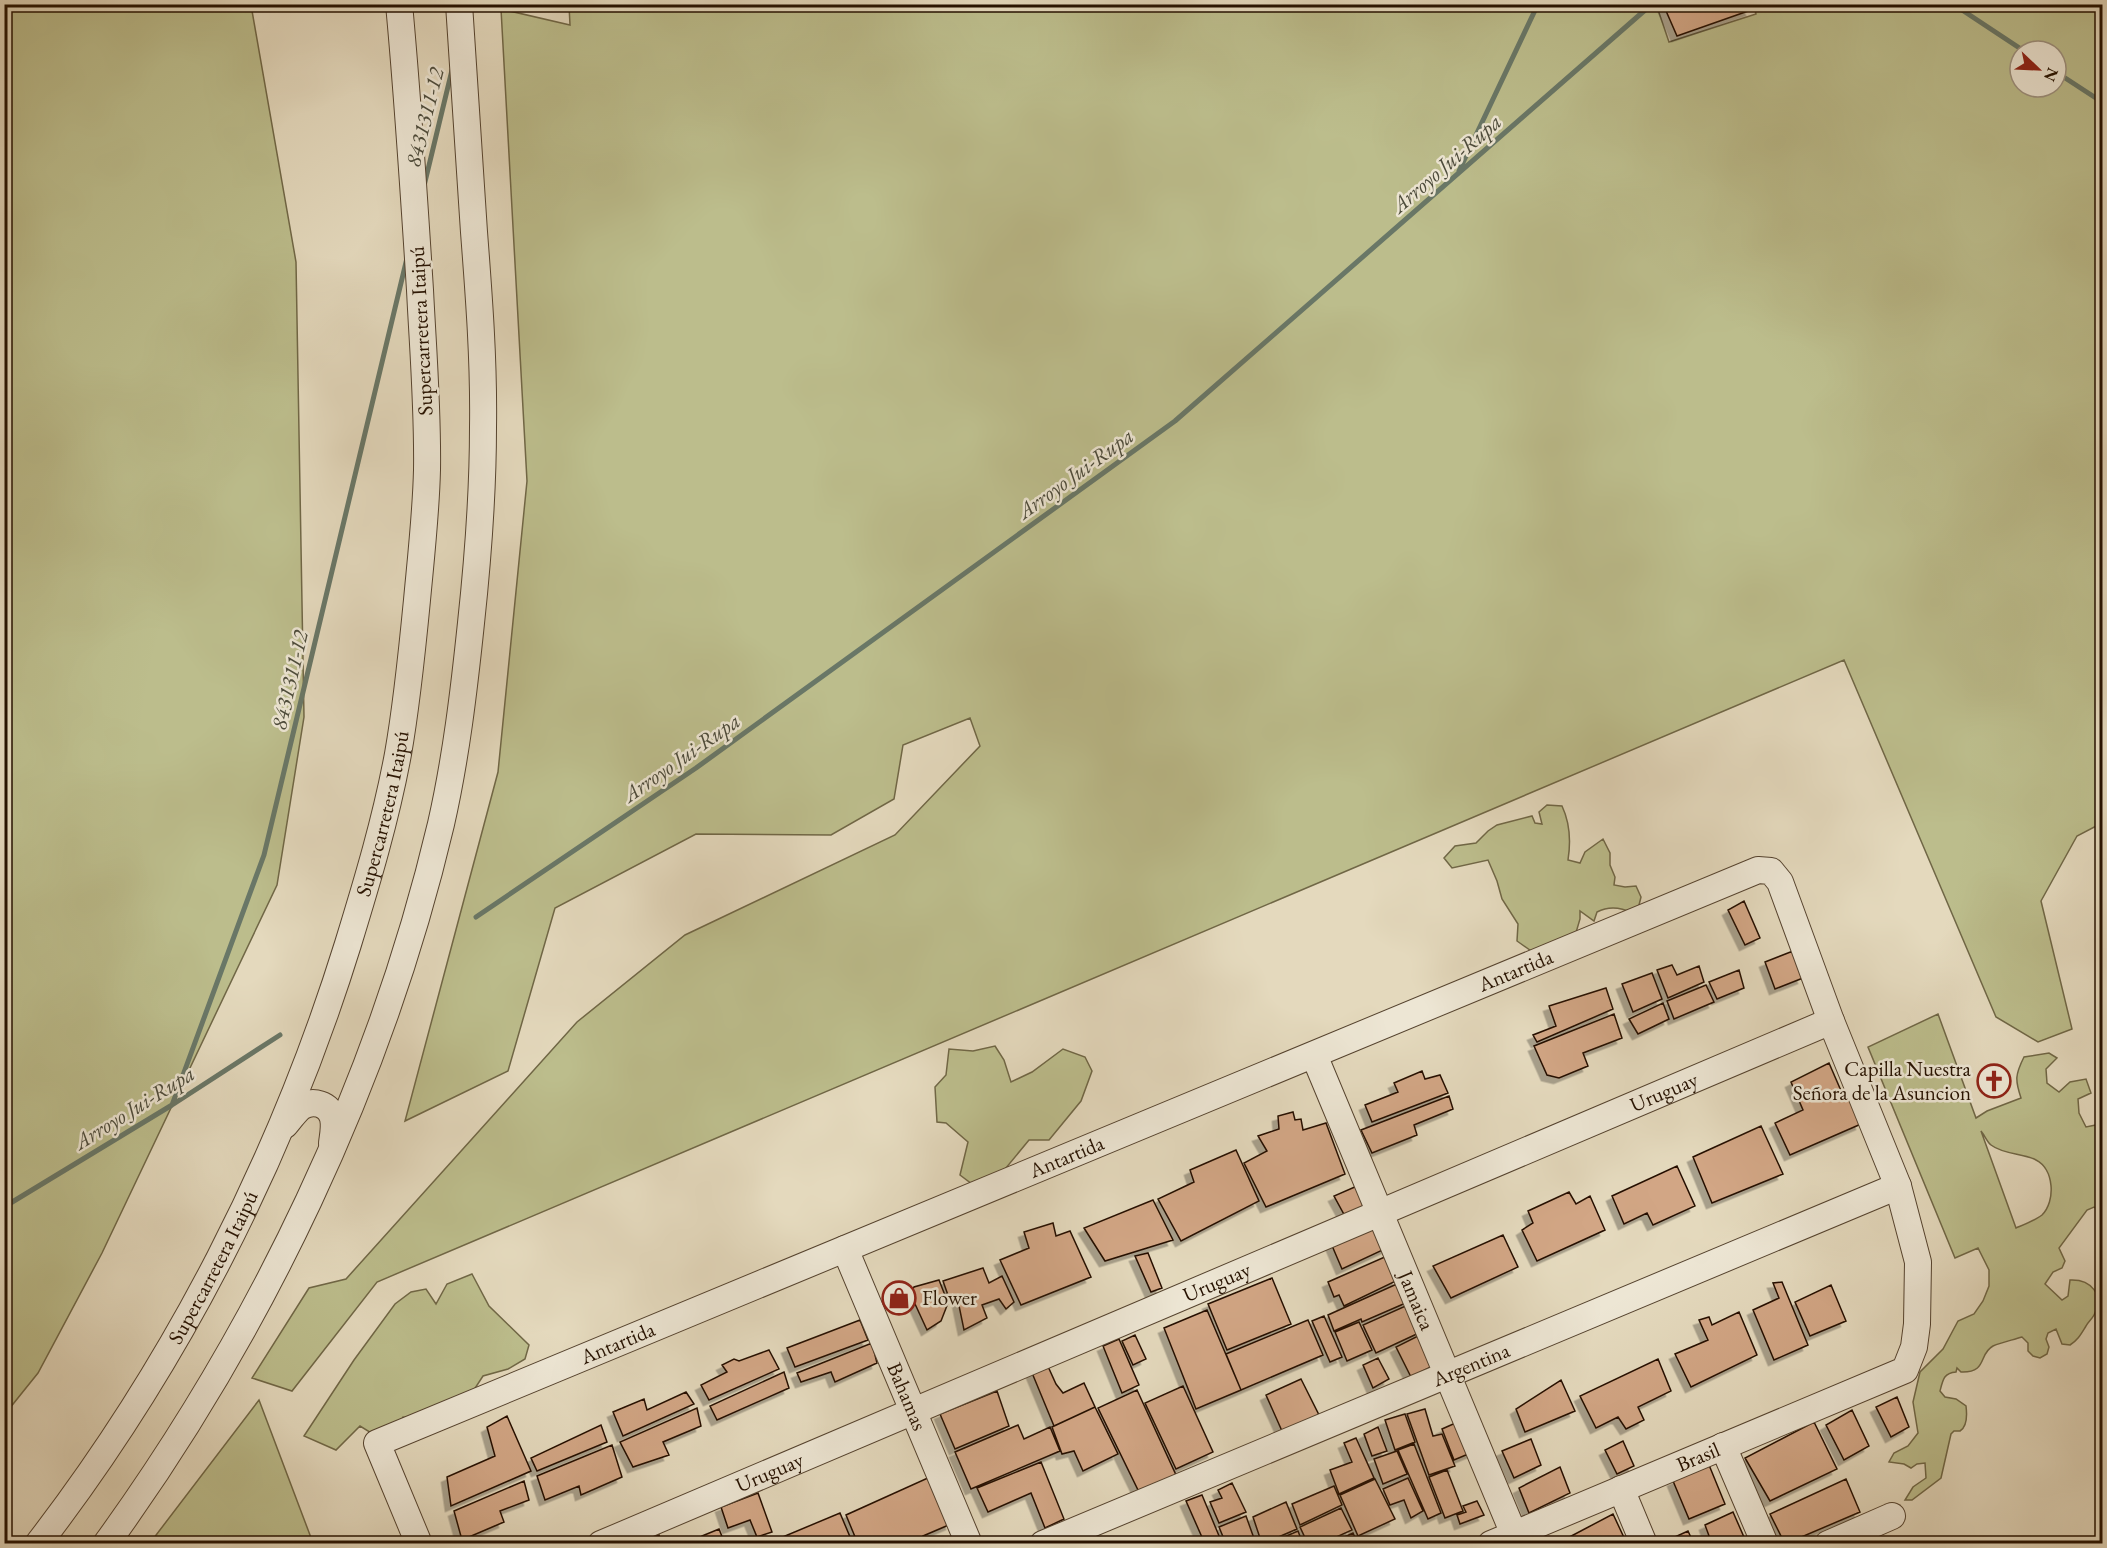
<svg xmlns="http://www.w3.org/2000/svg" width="2107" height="1548" font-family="'EB Garamond',serif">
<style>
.green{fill:#bcbd8c;stroke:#706746;stroke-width:1.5;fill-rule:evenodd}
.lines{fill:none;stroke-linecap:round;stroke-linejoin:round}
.stream{stroke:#697767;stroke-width:5}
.building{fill:#d2a685;stroke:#251100;stroke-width:1.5;filter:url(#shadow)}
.minor-casing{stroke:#55432f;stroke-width:28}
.minor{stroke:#ede6d4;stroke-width:26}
.labels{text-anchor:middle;stroke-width:5;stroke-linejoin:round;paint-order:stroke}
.street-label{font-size:21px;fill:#251100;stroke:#ede6d4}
.poi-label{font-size:21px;fill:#251100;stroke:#ede6d4;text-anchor:end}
.water-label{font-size:22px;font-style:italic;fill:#4d4c3c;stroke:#ede6d4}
</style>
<defs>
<filter id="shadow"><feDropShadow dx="-5.5" dy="5.5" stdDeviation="0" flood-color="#0004"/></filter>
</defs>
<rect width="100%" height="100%" fill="#e4d9bd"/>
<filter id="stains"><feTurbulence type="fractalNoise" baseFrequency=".00333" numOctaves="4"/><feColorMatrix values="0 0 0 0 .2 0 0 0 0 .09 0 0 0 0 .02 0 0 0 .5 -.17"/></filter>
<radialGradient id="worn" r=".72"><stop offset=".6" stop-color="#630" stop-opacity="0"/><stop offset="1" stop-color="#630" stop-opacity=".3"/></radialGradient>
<path class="green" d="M5,4L251,5L296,262L304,717L277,885L102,1253L38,1373L5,1414Z
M569,5L1656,4L1669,42L1756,14L1754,5H2102V823L2077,836L2041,901L2072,1029L2038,1042L1996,1017L1844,660L377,1282L292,1391L252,1378L309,1288L346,1279L577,1022L685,935L895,835L980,746L970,718L903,745L894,799L831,835L696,834L555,908L508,1071L405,1121L498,772L527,481L501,9L570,25ZM2020,51H2056V87H2020Z
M1547,805L1562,806C1570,823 1571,841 1568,860L1580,863L1585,852L1603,839L1610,853V865L1615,877L1614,885L1625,887L1636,886L1641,897L1638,909L1632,913C1620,907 1609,906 1597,912L1594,921L1580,911V919L1575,936L1534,953L1517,941L1518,924L1502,899L1497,881L1488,860L1452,868L1444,858L1455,846L1476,843L1488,831L1497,825L1532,816L1535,823L1542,824L1539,812Z
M1938,1014L1976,1118L1987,1111L2021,1098C2015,1080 2015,1075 2024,1057L2049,1053L2057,1058L2046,1069L2047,1083L2059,1092L2070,1082L2086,1079L2091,1093L2078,1099L2079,1113L2086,1127L2101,1124L2102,1128V1154L2096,1162L2102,1170V1213L2094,1207L2087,1210L2059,1248L2065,1261L2062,1268L2053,1272L2045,1284L2062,1300L2068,1296L2070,1280C2091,1279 2105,1295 2094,1315C2092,1319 2088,1322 2086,1326C2081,1334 2078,1340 2070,1345L2062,1344L2056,1329L2048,1333L2046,1339L2049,1347L2047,1354L2040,1358L2033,1356L2028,1351V1343L2022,1337C2013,1340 2002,1342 1993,1346C1978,1354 1988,1373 1961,1372L1957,1368L1956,1372C1944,1373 1943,1379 1940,1391L1945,1397L1956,1399L1966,1406C1967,1414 1968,1426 1960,1431H1954L1951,1434L1941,1478L1912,1500H1905L1913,1487L1926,1478L1925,1463L1917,1464L1911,1468L1904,1464L1889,1462L1894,1453L1908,1446L1918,1433L1913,1402L1920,1372L1943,1349L1958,1321L1974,1314L1983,1301L1989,1286V1270L1978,1248L1955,1258L1868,1047ZM1981,1131C1984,1134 1987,1142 1991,1145C2004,1155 2024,1153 2036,1160C2054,1169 2056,1201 2042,1215C2036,1220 2023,1225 2016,1228Z
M995,1046L1004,1060L1011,1082L1032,1072L1063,1049L1085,1057L1092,1071L1081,1101L1049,1140H1029L996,1180L980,1190L960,1175L968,1142L946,1123L937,1122L935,1087L946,1075L949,1049L973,1051Z
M472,1274L489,1306L529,1345L525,1359L508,1369L483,1376L470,1396L423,1421L403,1417L399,1425L376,1436L360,1426L336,1450L304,1436L354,1360L395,1304L411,1292L426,1289L436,1304L447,1284Z
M259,1400L313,1543H150Z"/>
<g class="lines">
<path class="stream" d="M1953,4L2024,51
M2056,72L2102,102
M1459,171L1538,4
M424,186L452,70
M476,917L696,768L1175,421L1652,4
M172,1105L264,855L407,258
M4,1207L172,1105L280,1035"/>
</g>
<path class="building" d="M1663,4H1748L1751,10L1677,36Z
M1744,901L1760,938L1745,945L1728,910Z
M1793,951L1803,978L1775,989L1765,962Z
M1672,965L1677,975L1699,966L1704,982L1668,998L1657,970Z
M1739,970L1744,988L1717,999L1709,982Z
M1652,973L1662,999L1633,1012L1622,984Z
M1706,985L1714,1002L1674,1019L1667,1001Z
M1606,988L1613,1009L1537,1042L1533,1035L1556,1026L1549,1006Z
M1663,1003L1669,1019L1638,1034L1629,1019Z
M1614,1014L1622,1038L1583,1053L1588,1066L1559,1078L1547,1075L1534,1046Z
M1829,1063L1842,1093L1848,1091L1861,1124L1790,1155L1775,1123L1803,1110L1791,1082Z
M1422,1071L1425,1079L1440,1075L1448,1093L1372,1122L1365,1105L1398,1092L1394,1083Z
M1449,1096L1453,1109L1414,1125L1417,1135L1372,1153L1361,1130Z
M1293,1112L1295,1120L1301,1119L1303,1130L1326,1123L1345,1174L1266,1207L1244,1163L1267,1151L1258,1136L1279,1129L1278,1116Z
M1761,1126L1783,1174L1712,1203L1693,1157Z
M1236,1150L1259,1201L1181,1241L1158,1199L1194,1182L1190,1170Z
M1677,1166L1695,1206L1653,1225L1647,1213L1624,1224L1612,1196Z
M1357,1186L1369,1208L1346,1218L1334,1196Z
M1569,1192L1576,1204L1590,1196L1605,1230L1537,1261L1522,1230L1533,1223L1528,1211Z
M1153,1200L1173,1240L1105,1261L1084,1228Z
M1376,1222L1387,1248L1342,1269L1330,1241Z
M1053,1223L1056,1236L1070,1231L1091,1277L1021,1305L1000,1260L1029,1248L1024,1232Z
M1503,1235L1518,1267L1451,1298L1433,1266Z
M1148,1253L1162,1288L1151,1292L1135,1256Z
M1387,1256L1398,1280L1344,1306L1339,1295L1334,1297L1328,1282Z
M983,1268L989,1283L1002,1276L1014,1302L1006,1309L999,1299L982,1305L987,1318L964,1330L957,1296L949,1298L943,1281Z
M1272,1278L1291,1324L1227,1350L1208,1304Z
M939,1280L948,1303L941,1321L927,1330L910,1293L914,1287Z
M1782,1282L1808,1345L1774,1360L1753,1310L1779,1298L1773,1283Z
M1399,1283L1408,1302L1362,1322L1361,1319L1334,1331L1328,1315Z
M1831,1285L1846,1321L1810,1336L1795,1302Z
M1410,1304L1421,1332L1376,1353L1363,1325Z
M1207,1310L1241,1390L1196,1409L1164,1328Z
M1739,1312L1757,1355L1691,1387L1675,1354L1708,1340L1699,1320L1709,1317L1712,1325Z
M1324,1316L1342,1357L1330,1362L1312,1321Z
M860,1320L868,1340L795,1367L787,1348Z
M1308,1320L1323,1355L1241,1390L1226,1354Z
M1359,1322L1372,1350L1347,1361L1335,1332Z
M1135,1335L1146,1359L1133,1365L1122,1341Z
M1420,1335L1435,1365L1411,1377L1396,1347Z
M1119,1339L1139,1385L1122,1393L1103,1346Z
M872,1343L877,1363L835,1382L831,1372L801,1382L797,1373Z
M769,1350L779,1369L709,1400L701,1385L727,1372L722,1365L734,1359L739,1361Z
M1378,1358L1389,1379L1373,1388L1363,1365Z
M1658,1359L1671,1391L1638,1407L1644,1420L1626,1429L1618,1417L1596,1428L1580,1396Z
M1046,1362L1056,1384L1063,1393L1084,1383L1095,1407L1054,1426L1030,1368Z
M784,1372L789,1388L717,1420L710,1406Z
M1301,1379L1319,1415L1282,1431L1266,1395Z
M1561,1380L1575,1411L1525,1432L1516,1409Z
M1183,1386L1213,1452L1176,1469L1145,1403Z
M1137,1390L1176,1475L1139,1492L1098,1408Z
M997,1391L1009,1426L955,1449L940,1414Z
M686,1392L694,1404L623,1436L613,1412L644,1399L647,1410Z
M1897,1397L1909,1427L1891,1437L1876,1407Z
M1095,1407L1118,1454L1083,1471L1074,1451L1062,1454L1052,1427Z
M697,1408L701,1426L663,1442L669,1455L633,1467L620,1442Z
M1425,1409L1433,1436L1442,1434L1455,1466L1429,1475L1407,1414Z
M1852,1410L1869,1446L1844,1460L1826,1425Z
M1405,1414L1415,1442L1395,1450L1385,1420Z
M507,1416L531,1471L451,1506L447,1477L495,1456L487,1427Z
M1460,1421L1473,1452L1454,1460L1442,1429Z
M1814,1422L1837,1469L1770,1501L1745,1458Z
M601,1425L607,1442L537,1471L531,1458Z
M1018,1425L1024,1439L1050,1427L1060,1451L971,1489L955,1452Z
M1378,1427L1387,1451L1372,1456L1364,1434Z
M1356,1438L1374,1478L1339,1494L1330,1470L1352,1462L1344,1443Z
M1531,1439L1541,1465L1514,1478L1502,1451Z
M1623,1441L1634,1466L1617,1474L1605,1450Z
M1414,1444L1441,1513L1428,1519L1398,1450Z
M612,1445L622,1477L581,1495L579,1486L545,1500L537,1476Z
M1397,1451L1407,1474L1383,1484L1374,1459Z
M1041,1462L1064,1519L1045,1528L1031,1493L988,1512L977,1488Z
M1709,1465L1725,1504L1689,1519L1673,1481Z
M1560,1467L1570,1493L1529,1513L1519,1488Z
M1447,1470L1463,1511L1445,1518L1429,1477Z
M930,1477L951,1524L923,1536L926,1544H858L846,1515Z
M1408,1478L1423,1511L1411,1518L1404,1500L1390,1505L1383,1489Z
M1375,1479L1395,1519L1358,1536L1340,1495Z
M1846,1479L1860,1512L1785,1544L1770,1514Z
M524,1481L529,1500L500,1511L504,1522L462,1540L454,1511Z
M1232,1483L1246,1512L1219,1523L1210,1502L1222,1498L1218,1490Z
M1334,1486L1342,1505L1300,1525L1292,1504Z
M758,1493L772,1532L757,1537L750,1520L728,1528L721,1507Z
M1202,1495L1222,1543L1205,1544L1186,1501Z
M1477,1501L1484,1515L1460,1524L1457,1515L1466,1512L1463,1506Z
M1286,1502L1297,1529L1262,1544L1253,1517Z
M1341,1508L1352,1530L1321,1544H1308L1300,1527Z
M1733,1512L1747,1544H1712L1705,1525Z
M840,1513L853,1544H766Z
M1613,1514L1627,1544H1557L1560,1542Z
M1246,1516L1256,1544H1226L1219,1527Z
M719,1529L725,1544H704L702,1536Z
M1298,1531L1303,1544H1268Z
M1688,1531L1694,1544H1666V1541Z
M1353,1533L1358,1544H1329Z
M659,1535L662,1544H640L641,1540Z"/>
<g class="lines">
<defs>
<g id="minor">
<path id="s1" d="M1314,1055L1518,1544"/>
<path d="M285,1125C290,1119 295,1112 301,1107C313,1099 329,1104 333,1118C335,1126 333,1135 332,1143"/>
<path id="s2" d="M845,1249L969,1544"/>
<path d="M1723,1446L1765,1544"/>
<path d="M1621,1489L1644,1544"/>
<path id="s3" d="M38,1544C176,1365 281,1160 348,944C367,882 386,819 398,754C407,703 412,652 417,600C421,557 426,513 427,470C428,410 423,350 420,290C414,195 408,100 399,4"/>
<path d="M106,1544C261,1330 380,1082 441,824C456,758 464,690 471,623C478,558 483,493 483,427C484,362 479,297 474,232C469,156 464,80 459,4"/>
<path id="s4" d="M419,1544L377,1443L1758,870L1771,871L1780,882L1831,1021L1898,1186L1918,1262L1917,1324L1914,1347L1905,1370L1491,1544"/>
<path id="s5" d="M601,1544L1831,1021"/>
<path id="s6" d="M1043,1544L1898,1186"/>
<path d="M1828,1544L1892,1516"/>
</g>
</defs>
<use href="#minor" class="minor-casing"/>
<use href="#minor" class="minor"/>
</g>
<defs>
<symbol id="church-ring" viewBox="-11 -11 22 22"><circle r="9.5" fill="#ede6d4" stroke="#8f2418" stroke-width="1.5"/><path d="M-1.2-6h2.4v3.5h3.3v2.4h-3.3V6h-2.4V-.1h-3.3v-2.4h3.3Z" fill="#8f2418"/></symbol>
<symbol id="shop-ring" viewBox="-11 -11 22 22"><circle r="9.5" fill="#ede6d4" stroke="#8f2418" stroke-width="1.5"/><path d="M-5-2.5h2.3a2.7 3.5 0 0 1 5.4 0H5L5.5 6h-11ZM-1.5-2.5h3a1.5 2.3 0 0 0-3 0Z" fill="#8f2418"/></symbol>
</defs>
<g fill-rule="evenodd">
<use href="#church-ring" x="1975" y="1062" width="38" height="38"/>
<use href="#shop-ring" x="880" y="1279" width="38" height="38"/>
</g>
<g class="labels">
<g class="street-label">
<text transform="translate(421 331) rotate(-93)" y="7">Supercarretera Itaipú</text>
<text dy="7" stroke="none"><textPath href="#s3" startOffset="814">Supercarretera Itaipú</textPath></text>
<text dy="7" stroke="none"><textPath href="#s4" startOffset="1342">Antartida</textPath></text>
<text dy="7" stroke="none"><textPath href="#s5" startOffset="1155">Uruguay</textPath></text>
<text dy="7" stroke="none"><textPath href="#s4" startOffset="856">Antartida</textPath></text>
<text dy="7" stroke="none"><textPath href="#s3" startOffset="328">Supercarretera Itaipú</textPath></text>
<text dy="7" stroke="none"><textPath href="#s5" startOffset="669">Uruguay</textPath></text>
<text dy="7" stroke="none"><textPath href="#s1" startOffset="266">Jamaica</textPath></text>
<text dy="7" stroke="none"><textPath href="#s4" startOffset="370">Antartida</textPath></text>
<text dy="7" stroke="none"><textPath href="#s6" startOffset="464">Argentina</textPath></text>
<text dy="7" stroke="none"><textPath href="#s2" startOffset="160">Bahamas</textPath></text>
<text transform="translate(1698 1457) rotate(-23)" y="7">Brasil</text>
<text dy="7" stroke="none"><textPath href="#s5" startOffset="183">Uruguay</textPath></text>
</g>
<g class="poi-label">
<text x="1971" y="1076">Capilla Nuestra<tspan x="1971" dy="24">Señora de la Asuncion</tspan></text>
<text x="922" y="1305" text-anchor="start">Flower</text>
</g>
<g class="water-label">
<text transform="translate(424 117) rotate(-76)" y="8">8431311-12</text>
<text transform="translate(1446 163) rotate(-41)" y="8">Arroyo Jui-Rupa</text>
<text transform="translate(1075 473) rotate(-36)" y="8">Arroyo Jui-Rupa</text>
<text transform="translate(289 680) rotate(-77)" y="8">8431311-12</text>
<text transform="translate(681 757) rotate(-35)" y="8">Arroyo Jui-Rupa</text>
<text transform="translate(134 1107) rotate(-32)" y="8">Arroyo Jui-Rupa</text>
</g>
</g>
<rect width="2107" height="1548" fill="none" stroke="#e4d9bd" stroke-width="24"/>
<rect x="6" y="6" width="2095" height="1536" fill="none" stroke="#251100" stroke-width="3"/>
<rect x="12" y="12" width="2083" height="1524" fill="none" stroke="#251100" stroke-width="1.5"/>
<g transform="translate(2038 69) rotate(113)"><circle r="28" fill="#ede6d4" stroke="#9d917f" stroke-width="1.5"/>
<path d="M0-4.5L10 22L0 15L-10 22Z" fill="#8f2418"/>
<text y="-9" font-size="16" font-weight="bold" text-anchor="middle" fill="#251100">N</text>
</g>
<rect width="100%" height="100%" filter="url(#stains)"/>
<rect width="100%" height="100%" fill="url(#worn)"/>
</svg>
